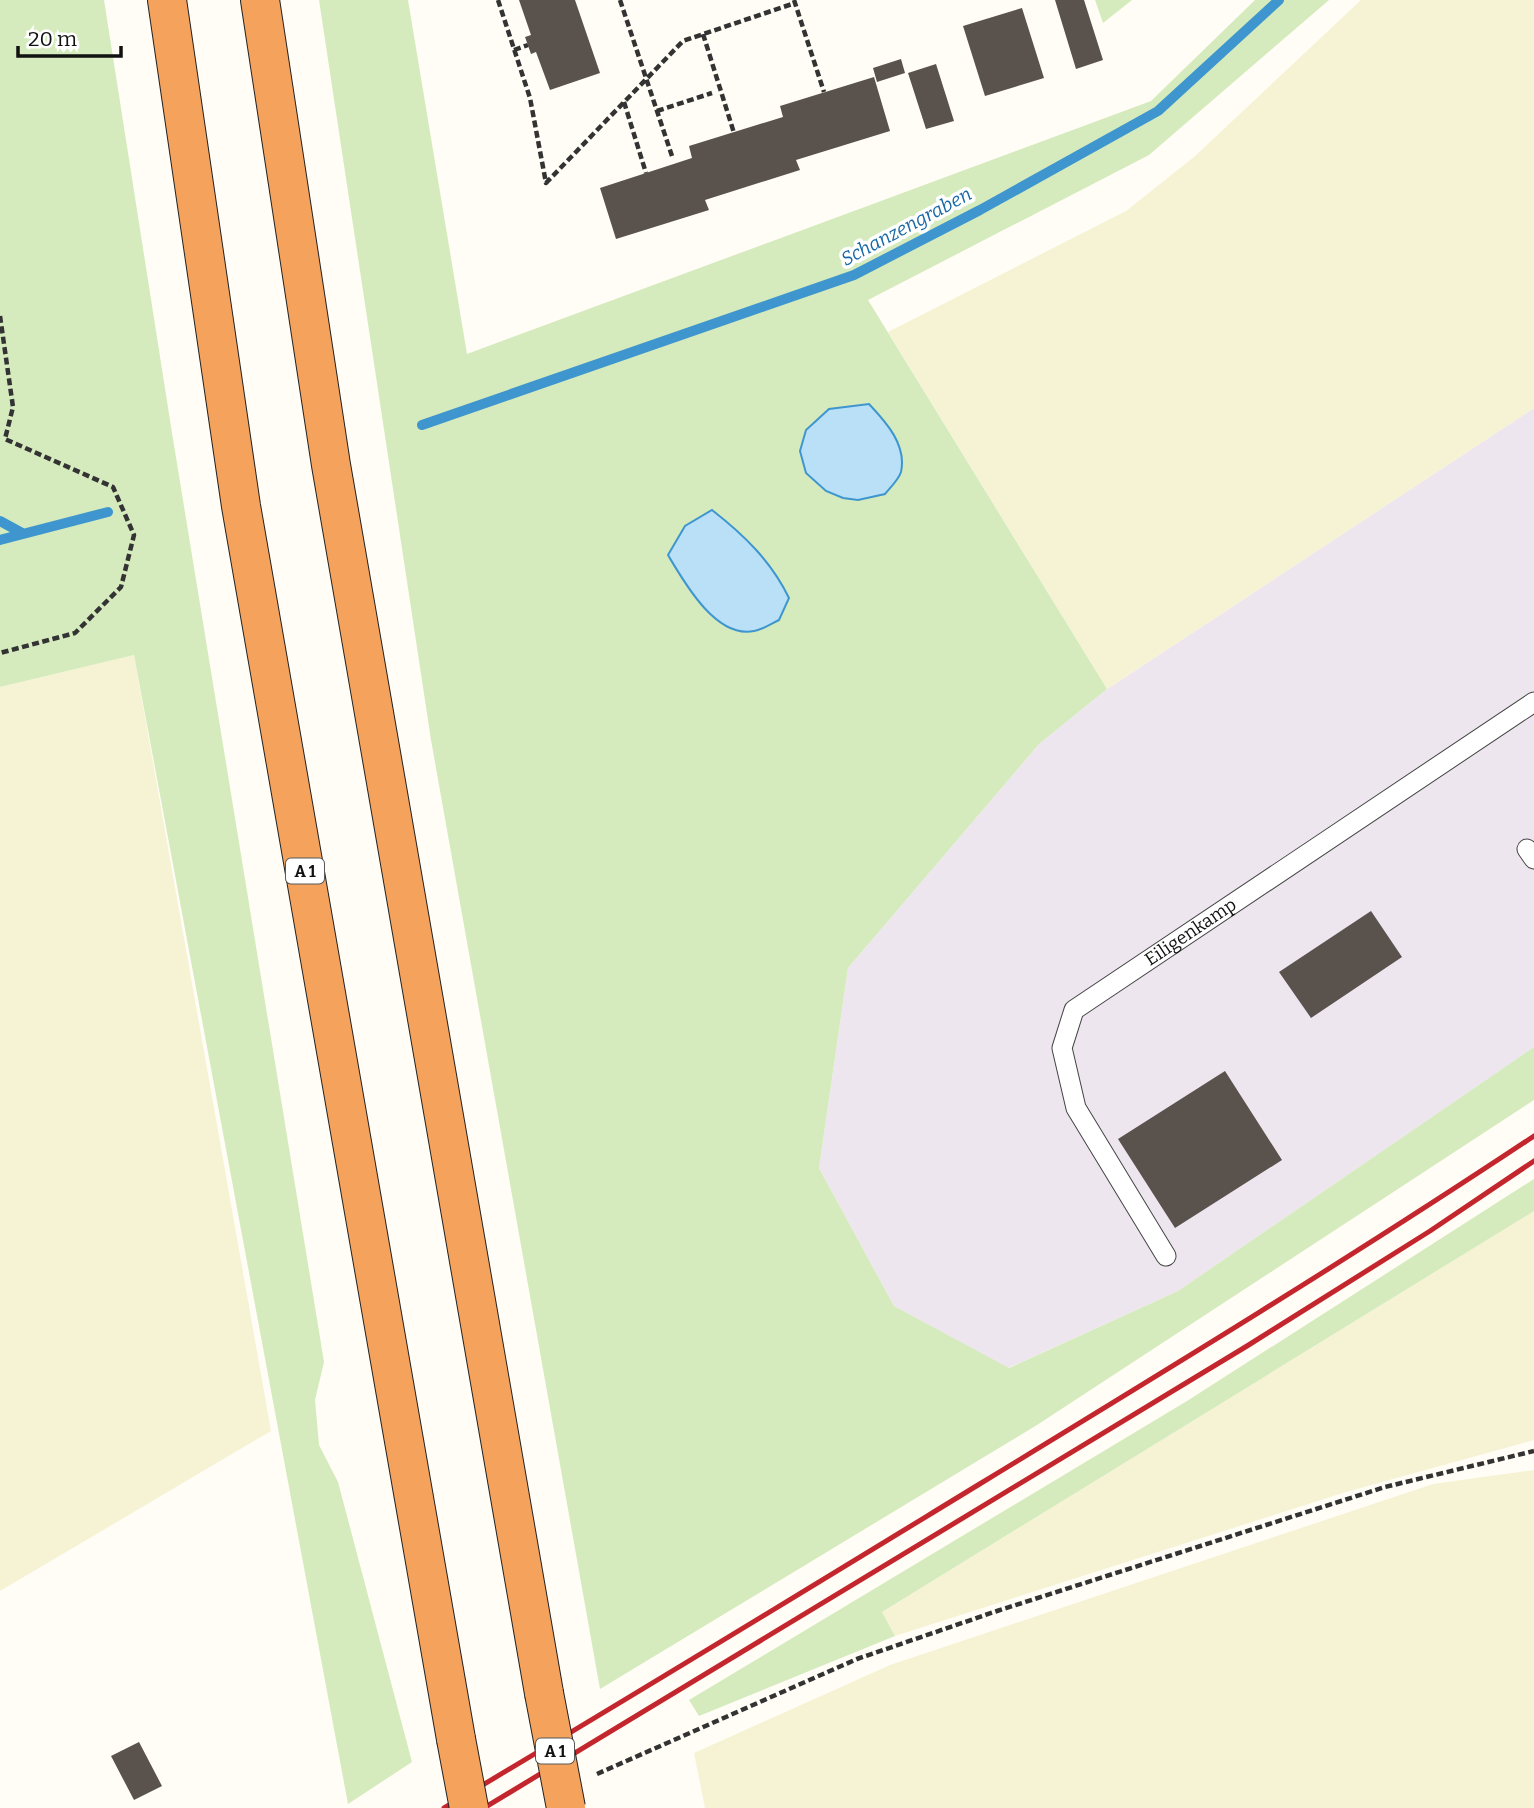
<svg xmlns="http://www.w3.org/2000/svg" width="1534" height="1808" font-family="Bitter,serif">
<style>
.industrial{fill:#eee6ef}
.farmland{fill:#f6f3d4}
.green{fill:#d5ebbd}
.water{fill:#b9e0f7;stroke:#3f96cf;stroke-width:2}
.lines{fill:none;stroke-linecap:round;stroke-linejoin:round}
.stream{stroke:#3f96cf;stroke-width:10}
.building{fill:#5a524d}
.lane-casing{stroke:#444;stroke-width:21}
.highway-casing{stroke:#222;stroke-width:40}
.path{stroke:#333;stroke-width:4.5;stroke-dasharray:7 3.5;stroke-linecap:butt}
.lane{stroke:#fff;stroke-width:19}
.highway{stroke:#f5a25d;stroke-width:38}
.rail{stroke:#c4262e;stroke-width:5}
.highway-bridge-casing{stroke:#222;stroke-width:40;stroke-linecap:butt}
.highway-bridge{stroke:#f5a25d;stroke-width:38}
.labels{text-anchor:middle;stroke-width:7;stroke-linejoin:round;paint-order:stroke}
.shield{fill:#fff;stroke:#585858;stroke-width:2}
.shield-label{font-size:16px;font-weight:bold;fill:#111}
.street-label{font-size:18px;fill:#111;stroke:#fff}
.water-label{font-size:19px;font-style:italic;fill:#1768a6;stroke:#fff}
</style>
<rect width="100%" height="100%" fill="#fffdf5"/>
<path class="industrial" d="M1534,408V1047L1178,1291L1008,1368L894,1306L819,1168L848,968L1039,744L1107,689Z"/>
<path class="farmland" d="M1361,0H1534V408L1107,689L888,332L1126,211L1194,157Z
M134,655L271,1431L0,1591V687Z
M1534,1211V1440L1346,1492L895,1636L882,1612Z
M1534,1470V1808H705L694,1753L890,1665L1433,1484Z"/>
<path class="green" d="M0,0H104L172,433L324,1362L315,1400L319,1445L338,1482L412,1762L348,1804L134,655L0,687Z
M319,0H408L467,354L1151,101L1255,0H1329L1149,155L868,300L1107,689L1039,744L848,968L819,1168L894,1306L1009,1368L1178,1291L1534,1047V1100L1037,1425L600,1689L431,740Z
M1095,0H1132L1103,23Z
M1534,1179V1211L882,1612L895,1636L699,1716L689,1700L1187,1401Z"/>
<path class="water" d="M869,404C886,422 907,445 901,472C899,479 890,488 885,494L858,500L843,498L826,491L806,473L800,451L806,430L829,409Z
M712,510C744,535 771,561 789,598L779,620C771,624 762,630 754,631C716,639 684,582 668,555L685,526Z"/>
<g class="lines">
<path class="stream" d="M422,425L854,275L980,210L1158,111L1279,0
M0,521L22,533
M0,540L108,512"/>
</g>
<path class="building" d="M519,0H575L600,73L550,90L536,52L531,54L525,37L531,35Z
M1055,0H1084L1103,60L1076,69Z
M1022,8L1044,78L985,96L963,26Z
M901,59L905,73L877,82L873,68Z
M936,64L954,121L926,129L908,73Z
M874,77L890,131L796,160L800,170L705,200L709,210L616,239L600,188L692,158L689,146L783,117L780,106Z
M1371,911L1402,957L1311,1018L1279,972Z
M1225,1071L1282,1160L1175,1228L1118,1139Z
M139,1742L162,1786L134,1800L111,1756Z"/>
<g class="lines">
<defs>
<g id="lane">
<path d="M1527,849L1534,859"/>
<path id="s1" d="M1166,1256L1076,1108L1062,1048L1074,1010L1534,702"/>
</g>
<path id="highway" d="M167,0L241,506L456,1739
M260,0L331,465L544,1693"/>
</defs>
<use href="#lane" class="lane-casing"/>
<use href="#highway" class="highway-casing"/>
<path class="path" d="M498,0L530,98L546,183L683,41L795,3
M620,0L672,156
M794,0L824,92
M703,34L734,133
M514,50L528,45
M624,102L646,173
M657,111L712,93
M0,316L13,407L5,439L113,487L134,535L121,587L75,633L0,653
M597,1774L857,1659L997,1611L1385,1487L1534,1451"/>
<use href="#lane" class="lane"/>
<use href="#highway" class="highway"/>
<path class="rail" d="M444,1808C623,1702 801,1593 978,1485C1165,1371 1352,1257 1534,1136
M484,1808L1247,1346L1430,1231L1534,1161"/>
<defs>
<path id="highway-bridge" d="M544,1693L566,1808
M456,1739L469,1808"/>
</defs>
<use href="#highway-bridge" class="highway-bridge-casing"/>
<use href="#highway-bridge" class="highway-bridge"/>
</g>
<g class="labels">
<g class="shield">
<rect x="286" y="858.5" width="38" height="25" rx="5"/>
<rect x="536" y="1738.5" width="38" height="25" rx="5"/>
</g>
<g class="shield-label">
<text x="305" y="877">A 1</text>
<text x="555" y="1757">A 1</text>
</g>
<g class="street-label">
<text dy="6" stroke="none"><textPath href="#s1" startOffset="415">Eiligenkamp</textPath></text>
</g>
<g class="water-label">
<text transform="translate(906 226) rotate(-28)" y="7">Schanzengraben</text>
</g>
</g>
<path d="M18 46v10h103v-10" fill="none" stroke="#111111" stroke-width="3.5"/>
<text x="28" y="46" font-size="21" fill="#111111" stroke="#ffffff" stroke-width="5" paint-order="stroke">20 m</text>
</svg>
